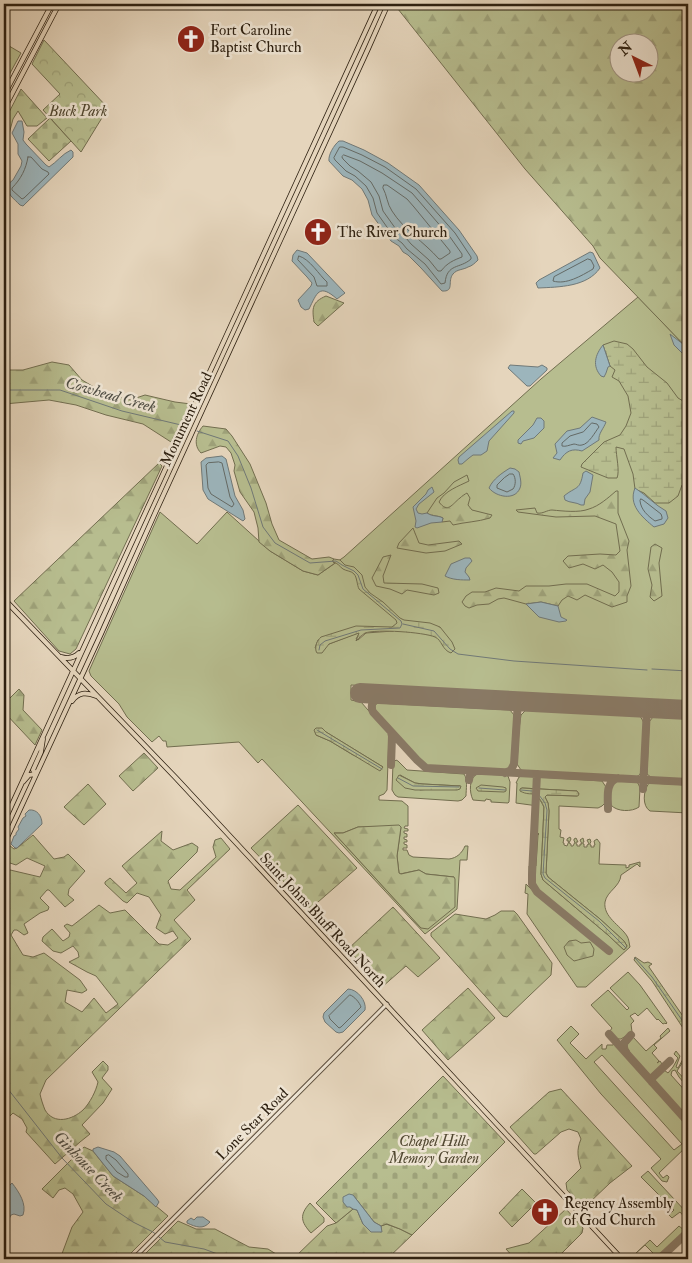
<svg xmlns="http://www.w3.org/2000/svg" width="692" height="1263" font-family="'IM FELL Double Pica',serif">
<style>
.grass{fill:#b7bd8f;stroke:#726e50;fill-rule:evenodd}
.forest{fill:url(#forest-firs);stroke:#726e50;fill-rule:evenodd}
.wetland{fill:url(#wetland-marsh);stroke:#726e50}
.cemetery{fill:url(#cemetery-stones);stroke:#726e50}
.park{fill:url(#park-crowns);stroke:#726e50}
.water{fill:#9cb5bc;stroke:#707978}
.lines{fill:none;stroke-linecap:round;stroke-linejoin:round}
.shore{stroke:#646a66;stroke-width:1}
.stream{stroke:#707978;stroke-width:1}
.taxiway{stroke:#897a66;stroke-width:8}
.runway{stroke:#897a66;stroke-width:20}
.minor-casing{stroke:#5b4d3c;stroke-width:5}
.major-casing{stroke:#2d2011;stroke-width:5.5}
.minor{stroke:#eee4d3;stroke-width:3}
.major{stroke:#e5d5bc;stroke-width:4}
.labels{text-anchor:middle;stroke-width:5;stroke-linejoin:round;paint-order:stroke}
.poi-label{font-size:15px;fill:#2d2011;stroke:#eee4d3;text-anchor:start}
.park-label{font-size:15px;font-style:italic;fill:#504730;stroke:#eee4d3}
.street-label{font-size:15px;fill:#2d2011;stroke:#eee4d3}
.water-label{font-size:16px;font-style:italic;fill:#4e4d44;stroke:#eee4d3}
</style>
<defs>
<pattern id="forest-firs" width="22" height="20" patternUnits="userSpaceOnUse" patternTransform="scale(1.25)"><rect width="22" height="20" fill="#b7bd8f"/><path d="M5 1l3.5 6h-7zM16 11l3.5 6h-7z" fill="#9ea27a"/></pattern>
<pattern id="wetland-marsh" width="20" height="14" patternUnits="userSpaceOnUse" patternTransform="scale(1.25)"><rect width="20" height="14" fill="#b7bd8f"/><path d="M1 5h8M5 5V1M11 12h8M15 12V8" fill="none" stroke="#9ea27a"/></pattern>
<pattern id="cemetery-stones" width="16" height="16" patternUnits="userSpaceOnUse" patternTransform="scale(1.25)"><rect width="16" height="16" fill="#b7bd8f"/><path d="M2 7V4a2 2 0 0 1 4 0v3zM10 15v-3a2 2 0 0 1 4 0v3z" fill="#9ea27a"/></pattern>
<pattern id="park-crowns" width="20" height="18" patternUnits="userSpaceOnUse" patternTransform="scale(1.25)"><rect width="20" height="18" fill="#b7bd8f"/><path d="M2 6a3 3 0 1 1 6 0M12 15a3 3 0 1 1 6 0" fill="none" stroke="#9ea27a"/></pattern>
</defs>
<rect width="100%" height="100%" fill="#e5d5bc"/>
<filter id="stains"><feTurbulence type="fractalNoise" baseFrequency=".004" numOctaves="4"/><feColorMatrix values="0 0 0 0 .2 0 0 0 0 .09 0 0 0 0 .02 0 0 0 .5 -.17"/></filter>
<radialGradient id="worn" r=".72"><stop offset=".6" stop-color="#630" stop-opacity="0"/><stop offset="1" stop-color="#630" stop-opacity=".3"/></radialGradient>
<path class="grass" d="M638,297L688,349V702L351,685V700L361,702L389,734L387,790L384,794L379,796V800L402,801L408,806V826H405L404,828L408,829V831H404V833L407,834V837H404V839L407,840V842H404V844L407,845V848H403V850H407L409,855L413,857L449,859C457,858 462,853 465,846H468L467,860H460L457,909L425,934L262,759L258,763L239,742L167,747L166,741H163L159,736L152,742L127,717L119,704L91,676L89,671L160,512L197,544L227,512L270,551L303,571L318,575L344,557L541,379ZM358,627L393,631L366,633L358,640L356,639L360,632L329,644L326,645L323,651L315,648L318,640ZM322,728L326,732L383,767L353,755L330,741L316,735ZM358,827H401L397,856L399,873L400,874L419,870L426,874L454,877L421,928L334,833H343Z
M377,703L510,710L514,715L512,760L510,767L505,770H498L429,766L425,765L375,710V706Z
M526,710L640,716L643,721L644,724L641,772C640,775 638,777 634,777L525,771L521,770L517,764L519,729L521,715Z
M653,717L688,719V780L652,778L647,774L649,725V722Z
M396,760L398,761L407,770L464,774C468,780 466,789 466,796L462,800L458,801L398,797L395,795L392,790L393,763ZM400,775L415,783L423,784L460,786L420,790Z
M477,774L506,775L508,776L510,782L509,802L508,803L491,802V800L486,799L485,801L473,800C469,792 469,778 477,774Z
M522,776L602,781L606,787L605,803L602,806L598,808L559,806V829L561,830L560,837L564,838L563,843H564V845L567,846L569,841H567V839L570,837L571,839L569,843L571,844V846H573L575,842L574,841V839L576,838L578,842H576V844H577V846H580V844H582L580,840L583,838L584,842H583V844H584V847H587V845L589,844L587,840L590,839L591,842L590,843V845H591V847H594V845H595L594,841L597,839L600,843L599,864L626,865V868L629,867V865L640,862V867L637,864L621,875C620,887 607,891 605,902C603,917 620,925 627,936C629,939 629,943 630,947L586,987H577L527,914L528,894L525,893L526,884L536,894L608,953L611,950L559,908L530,882L529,878V866H536L538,835L539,834L536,831L538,806L516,803L517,783H516L519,777ZM522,788L577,791L579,794L577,796L547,795L545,797L548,803L549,811L546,873L548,877L600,919L624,941L627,946L624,950L608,935L543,880L541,874L544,807C537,793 534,794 520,789Z
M616,781L635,782L638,783L640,788L639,807C632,812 617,812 611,805C610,797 609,786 616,781Z
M649,783L688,785V813L650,811C642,806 643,791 649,783Z
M628,972L640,985L667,1023L666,1024L665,1023L663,1024L658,1019L657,1020L647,1008L638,1016L635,1013L630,1016L634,1021L631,1024L632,1032L621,1039H618L611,1033L610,1031L612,1028L591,1005L608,990L627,1010L629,1008L610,988Z
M571,1026L579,1034L570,1043L586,1059L602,1044V1049H606L607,1045H613L614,1043L688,1125V1145L659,1173L663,1178L667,1175L669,1177L667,1182L662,1181L651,1168L661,1159L601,1094L557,1040ZM602,1055L682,1144L674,1150L594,1062Z
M668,1028L670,1031L654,1045L657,1048L652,1053L659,1061L657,1063L660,1061L662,1064L661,1067L654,1074L650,1075C643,1069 628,1055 627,1045L633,1037L646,1051L661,1038L660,1036Z
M676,1051L680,1056L676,1067L678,1068L683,1059L684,1060L677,1071L688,1083V1088L679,1077L675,1070L672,1071L671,1075L688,1094V1118L656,1082L655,1080L656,1077L664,1070L668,1073L673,1067L678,1058L674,1054Z
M648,1171L688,1214V1229H686L682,1225L686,1219L680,1212L672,1218L669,1215L674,1210L641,1177Z
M310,1203L324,1218V1222L311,1233C301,1222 299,1215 310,1203Z
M679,1226L684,1230V1232L656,1259H648L654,1254L645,1245L636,1253L642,1259H640L635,1254L650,1240L657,1247Z"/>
<path class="forest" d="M394,4H688V349L600,258L593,246L525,169ZM620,42H650V72H620Z
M4,43L21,53L9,75L4,73Z
M21,89L47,118L37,126H27L18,111L13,119L8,138H4V122Z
M326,296L344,303L318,326L314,322C312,308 312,302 326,296Z
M52,362L69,365L82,380L99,390L130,400L145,395L175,402L191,404L171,442L143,424L106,415L76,405L49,400L4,404V370H23Z
M203,426L226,429L232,436L250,464L266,503L272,524L279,540L312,559L329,557L334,559L333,560V562L335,563L318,575L303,571L270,551L259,542L258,528L254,512L240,492L234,471L235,465L231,453L226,447L220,446L201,453C193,445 196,434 203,426Z
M159,463L162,466L76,649L70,654L59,651L14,601Z
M467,475L469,481C459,486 444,491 439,502C448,514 452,504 460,498C462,496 465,494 467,493L470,498L468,505L472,510L492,515L490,518C477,522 465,522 453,525L450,521L442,522L443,518C437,515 433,517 427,513L437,498L444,493L454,482Z
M616,491H618V513L629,541L627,550L631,586L627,596V602L612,607L585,595L577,600L568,596L562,600L558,606L541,602L526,604L504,598L498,599L489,604L477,605L469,608L465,606L462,602L466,596L472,592H485L496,588L519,591L526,586H549L566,584H587L615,596L619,592V582L612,572L603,565L595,569L583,564L569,568L563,561L568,556L600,554L616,555L620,551L616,524L595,516L556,517L518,512L516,510L535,508L537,513C543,514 547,510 552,510C563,511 579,513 589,509C599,506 608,498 616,491Z
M413,528L419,543L428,545L459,541L462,544L445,551L426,553L397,548L399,543Z
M655,544L662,548L659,563L662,596L654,601L650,597L652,585L648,569L651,547Z
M391,555L383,576L384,583L422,584L438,588L439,593L434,595L407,590L402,594L390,589L376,586L372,578L383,557Z
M19,689L24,695L23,710L42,730L35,745L4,712V704Z
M144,753L158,768L133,791L119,776Z
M88,784L106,804L84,825L64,807Z
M298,805L357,868L310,909L251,848Z
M399,825L401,827L397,856L399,873L401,874L419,870L426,874L454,877L455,879V907L428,929L421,928L334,833H343L358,827Z
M162,831L161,841L173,850L192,843L198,847L197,852L168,881L171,889L180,890L216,857L213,847L215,840L221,838L230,849L187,890L195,900L174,920L191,939L46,1080L40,1094C41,1099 43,1105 45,1110C54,1125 72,1120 83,1110C90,1103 96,1091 98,1082L92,1072L103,1061L108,1066V1070L102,1078L112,1089L103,1103L82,1125L90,1134L80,1142L55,1164L26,1132L27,1128L22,1119L13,1113L4,1122V955L9,950L4,944V870L6,869L40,877L45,866L27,858L16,865L4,861V857L9,845L14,849L17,848L33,835L54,859L64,857L68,854L85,871L69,889L68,895L74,900L65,907L49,890H47L40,898L49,907L48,910L40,913L24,924L28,933L24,935L17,930H14L11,935L23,955L33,957L44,953L80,980L87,990L82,993L67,990L65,1002L82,1012L94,998L106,1013L118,1004L96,976L87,972L69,962L79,957L78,952L73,946L61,953L53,951L42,941L43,937L52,929L63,941L69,937L70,933L64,926L67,924L72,926L99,905L110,913L125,910L159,944L168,945L178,938L173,931L165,934L156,928L161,915L149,897L137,893L127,903L123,901L105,884V882L110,878L126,893L137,883L122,866Z
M393,907L440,958L418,977L406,966L382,987L348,949Z
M501,911H514L517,914L552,963L551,975L507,1017L503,1016L431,936V933L455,914L486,919L495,915Z
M576,940L581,943L590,942L594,949L593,956L574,961L567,955L564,947L569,941Z
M468,988L495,1018L448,1060L422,1030Z
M561,1089L632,1166L610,1183L589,1203L582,1206L567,1190L566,1183L581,1168C578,1157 576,1151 581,1139L578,1132L569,1129L561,1132L536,1154H534L510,1127L549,1092Z
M84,1147L93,1151L113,1176L144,1196L168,1216L125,1259H54V1257L60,1259L72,1227L83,1212L73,1194L65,1188L59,1190L53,1198L42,1189Z
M522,1189L536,1203L512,1227L499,1213Z
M353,1209L357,1210L363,1224L381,1232V1226L386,1224L400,1229L412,1235L387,1259H173L171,1258L170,1259H140L178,1221L196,1229H215L249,1247L268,1249L284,1259L294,1258L327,1226L336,1223Z
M566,1209L583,1228L582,1233L556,1259H515L506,1249L529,1243Z"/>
<path class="wetland" d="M614,341L627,344L633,349L647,367L667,383L678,398L688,404V482L682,485L678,496L669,503H655L644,493L635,489L633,474L624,449L616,447C616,456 620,471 617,478H608L581,467L582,464L604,442L620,435L626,426L631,413L628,396L619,381L612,377L615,370L610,366L603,345Z
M334,559L340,560L345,565L354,567L362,575L365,587L370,593L383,602L400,618L404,620L430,623L440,627L452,642L455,649L451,653C442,650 442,640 435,637C423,632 377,629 365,633C362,635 359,638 356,641L359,633L329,644L322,653H317L316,651C315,645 317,641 321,637L356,626L392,627L397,623L396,620L359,589C357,585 357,577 354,574C352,571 346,571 343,569C339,566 338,563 333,562V560Z
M316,728H322L326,732L383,767L380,771L330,741L316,735L314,730Z
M399,775L415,783L423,784L461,786L460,789L457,790H415L405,788L396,780Z
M481,785L503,787L506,788V791L504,792L478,791L476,788Z
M522,788L577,791L579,794L578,796L547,795L545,797L548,803L549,811L546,873L548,877L600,919L624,941L627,946L624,950L608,935L543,880L541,874L544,807C535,787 533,798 520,791V789Z
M635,957L644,963L648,962L652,964L649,966V967L687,1022L688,1023V1025H687L686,1028H683L652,981L634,960Z"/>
<path class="cemetery" d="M50,118L71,141L49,161L28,139Z
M443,1076L505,1142L412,1235L400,1229L387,1224L381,1226L374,1222L353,1195L350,1207L353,1209L336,1223L316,1203Z"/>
<path class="park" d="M44,40L108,108L81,152L43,110L60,94L32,64Z"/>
<path class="water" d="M18,121H22L24,132L23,140L26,144L46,165L49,167C57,162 62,154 71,150L73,152V157L23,206L20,205C14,199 6,193 7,185L13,180L21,166L22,161L18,154V144L12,133Z
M339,141H343L364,150L388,163L419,185L459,230L477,256L478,260C475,263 472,266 468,267C463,270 457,269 453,274C447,281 455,292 442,291L421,268L408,255L403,252L399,246L391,241L372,215L368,200L362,189L352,180L343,176L329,161C328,155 334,145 339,141Z
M297,250L307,253L345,293L337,299C319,283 317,293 309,309L305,310L301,307L298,300L311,286L312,283L307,277L292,261L293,255Z
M590,252L593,253L600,268C587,287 559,287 538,288L536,283L539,280Z
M670,334L688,348V361H687L685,356L674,345Z
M603,345L610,366L608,367L606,373L604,377L601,376C592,366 595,355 603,345Z
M510,365L538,367L542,365L547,368V370L530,386H527L508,368Z
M512,411H514V413L489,441L487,451L481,455H473L469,458L462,464H459L458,460L459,457Z
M592,417L606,422C604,428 598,434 599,440L582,451C572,448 566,451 560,460L553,458L557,453L555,444L567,431L580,428Z
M537,418H541L544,421V428L534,438L523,441L521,444L518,443V440L533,425Z
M222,456L226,459L235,496L243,510L245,519L243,521L208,499L203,490L201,462L206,458Z
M510,468L515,469L519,472C520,477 522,483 520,488C515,501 496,497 489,488C493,479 502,473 510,468Z
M586,471L593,475L590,492L585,499L584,505H581C576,502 570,503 565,500L564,496C576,486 580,491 583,473Z
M432,487L434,492L419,504L416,509L418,513L422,514L427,513C433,517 437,515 443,518L442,522L431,523L417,528L415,527L416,521L413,507L426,494L428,490Z
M635,488C646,495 655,505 666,511L668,518L664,524L654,527C642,517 628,505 635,488Z
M465,558H470L472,561L466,568L465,572L469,577L470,580C462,580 452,580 445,576L451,564Z
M541,602L558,606L561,617L567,620L566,621L559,622L539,617L526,604Z
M29,810C37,809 42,816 42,824L17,848H15L11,844L14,836L16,835V833L19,829L18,827L23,818L26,816L25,814Z
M348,989C357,989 367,1001 365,1010L343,1032L339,1033L336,1032L325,1022L323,1017L324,1013Z
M98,1147L114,1152L120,1156L157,1199L159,1202L156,1207L144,1196L113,1176L93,1151V1149Z
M12,1183C19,1192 27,1204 23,1215L20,1216L14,1214L11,1215L4,1229V1191Z
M349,1194L353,1195L374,1222L381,1226L382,1232H371L363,1224L357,1210L353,1209L350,1207H347L343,1202V1197Z
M197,1217H203L210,1222C203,1230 196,1227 187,1223V1221L191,1218L194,1220Z"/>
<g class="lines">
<path class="shore" d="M340,147H343L362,155L385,167L416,189L455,233L471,257V259C460,269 447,263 445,283L441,284L425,264L407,249L402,243L394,237L377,213L373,198L366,186L355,176L346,171L335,160L334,158Z
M344,155L360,161L382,173L412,193L450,237L462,254V257C454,260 447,263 441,271H438L429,260L411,244L406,238L398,232L383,211L379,196L371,182L358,171L350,166L343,159L342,157Z
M28,157H31L42,169L48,172L49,174L24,198L22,199L12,190V188C21,179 26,169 28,157Z
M384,185H387L407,199L414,207L450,251V253L441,259H439C424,242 404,230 392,211C387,204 387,195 383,188Z
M299,256C310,259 319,275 327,282V286H317L314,277L298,260Z
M588,259L591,260L594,266L593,269C581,276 566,285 553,281L554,277Z
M592,423L597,424L599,427C595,432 589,444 582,445C579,446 576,444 574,444C569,445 566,447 562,446V443L570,436L583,432Z
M219,462L222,463L230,497L234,504L232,507L211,494L208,488L206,465L208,463Z
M510,474H513C516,478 516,485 513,489L507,492L497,488V485L504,478Z
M641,499L643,500L661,514L662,517V519L655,521C648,516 641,510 640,501Z
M350,995C354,996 360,1003 361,1007L341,1027L339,1028L330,1019L329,1016Z
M109,1155L116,1160L128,1174V1177H125L117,1172L106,1159V1156Z"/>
<path class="stream" d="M4,390H60L122,411L181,425
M197,431L228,441L238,456L251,488L263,527L275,543L310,563L336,561L342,565L354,571L358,575L363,589L401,621L402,624L400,628L361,630L325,641L320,645L319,650
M403,624L434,631L450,649L458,654L514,661L647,670
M652,669L688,671
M317,730L382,769
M398,778L413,786L459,787
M479,788L505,790
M521,790L532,791
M539,795L545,803L547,810L543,874L545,878L599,921L626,948
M635,958L652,977L684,1023V1027
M4,1084L62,1158L106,1204L133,1222L153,1232L165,1242L204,1249L231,1259
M688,1086L687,1090L688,1091"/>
<path class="taxiway" d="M382,694C375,699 369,703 373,712L417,760L426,768L688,782
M391,765L392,736L391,732
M505,773L511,770L514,764L518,701
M537,774L532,875V884L537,892L609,951
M469,780L470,774L476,771
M643,789L647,708
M608,809C608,797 605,782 618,778
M609,1034L688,1122
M626,1052L624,1051V1043L631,1035
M652,1082V1078L670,1061
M659,1259L688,1232"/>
<path class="runway" d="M360,693L688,710"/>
<defs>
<path id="minor" d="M133,1259L387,1004"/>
<path id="major" d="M4,95L52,4
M4,109L59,4
M4,599L176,778L622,1259
M61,657C68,659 74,658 79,653
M72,701C79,692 86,692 96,696
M36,774L33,770L41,752L43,739
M23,782L29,775L36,774
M4,822L378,4
M4,844L101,634L156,511L368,49L388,4"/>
</defs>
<use href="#minor" class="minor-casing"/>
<use href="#major" class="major-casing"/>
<use href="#minor" class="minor"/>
<use href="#major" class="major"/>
</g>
<defs>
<symbol id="church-disc" viewBox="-11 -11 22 22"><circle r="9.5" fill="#8f2418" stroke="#eee4d3"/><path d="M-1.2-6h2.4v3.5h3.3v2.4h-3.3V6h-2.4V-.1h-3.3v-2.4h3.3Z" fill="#fff"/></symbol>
</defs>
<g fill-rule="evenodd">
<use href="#church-disc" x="175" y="23" width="32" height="32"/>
<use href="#church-disc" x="302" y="216" width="32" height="32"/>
<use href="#church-disc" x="529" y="1196" width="32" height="32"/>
</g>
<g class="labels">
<g class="poi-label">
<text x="210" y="35">Fort Caroline<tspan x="210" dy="17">Baptist Church</tspan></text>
<text x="337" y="237">The River Church</text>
<text x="564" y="1208">Regency Assembly<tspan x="564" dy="17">of God Church</tspan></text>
</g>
<g class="park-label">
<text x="78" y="116">Buck Park</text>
<text x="434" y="1146">Chapel Hills<tspan x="434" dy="17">Memory Garden</tspan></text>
</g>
<g class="street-label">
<text transform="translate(186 419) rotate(-65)" y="5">Monument Road</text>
<text transform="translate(323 920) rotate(47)" y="5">Saint Johns Bluff Road North</text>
<text transform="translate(252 1124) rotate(-45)" y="5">Lone Star Road</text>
</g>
<g class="water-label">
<text transform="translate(111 394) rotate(16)" y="6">Cowhead Creek</text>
<text transform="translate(89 1166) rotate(46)" y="6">Ginhouse Creek</text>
</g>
</g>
<rect width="692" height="1263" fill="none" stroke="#e5d5bc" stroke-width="20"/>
<rect x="5" y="5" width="682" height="1253" fill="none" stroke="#2d2011" stroke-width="2.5"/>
<rect x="10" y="10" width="672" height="1243" fill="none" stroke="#2d2011"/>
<g transform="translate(634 58) rotate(318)"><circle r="24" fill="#eee4d3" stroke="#a19685"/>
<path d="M0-4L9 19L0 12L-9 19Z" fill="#8f2418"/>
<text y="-8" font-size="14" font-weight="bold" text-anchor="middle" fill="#2d2011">N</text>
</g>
<rect width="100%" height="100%" filter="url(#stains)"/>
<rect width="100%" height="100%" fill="url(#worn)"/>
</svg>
